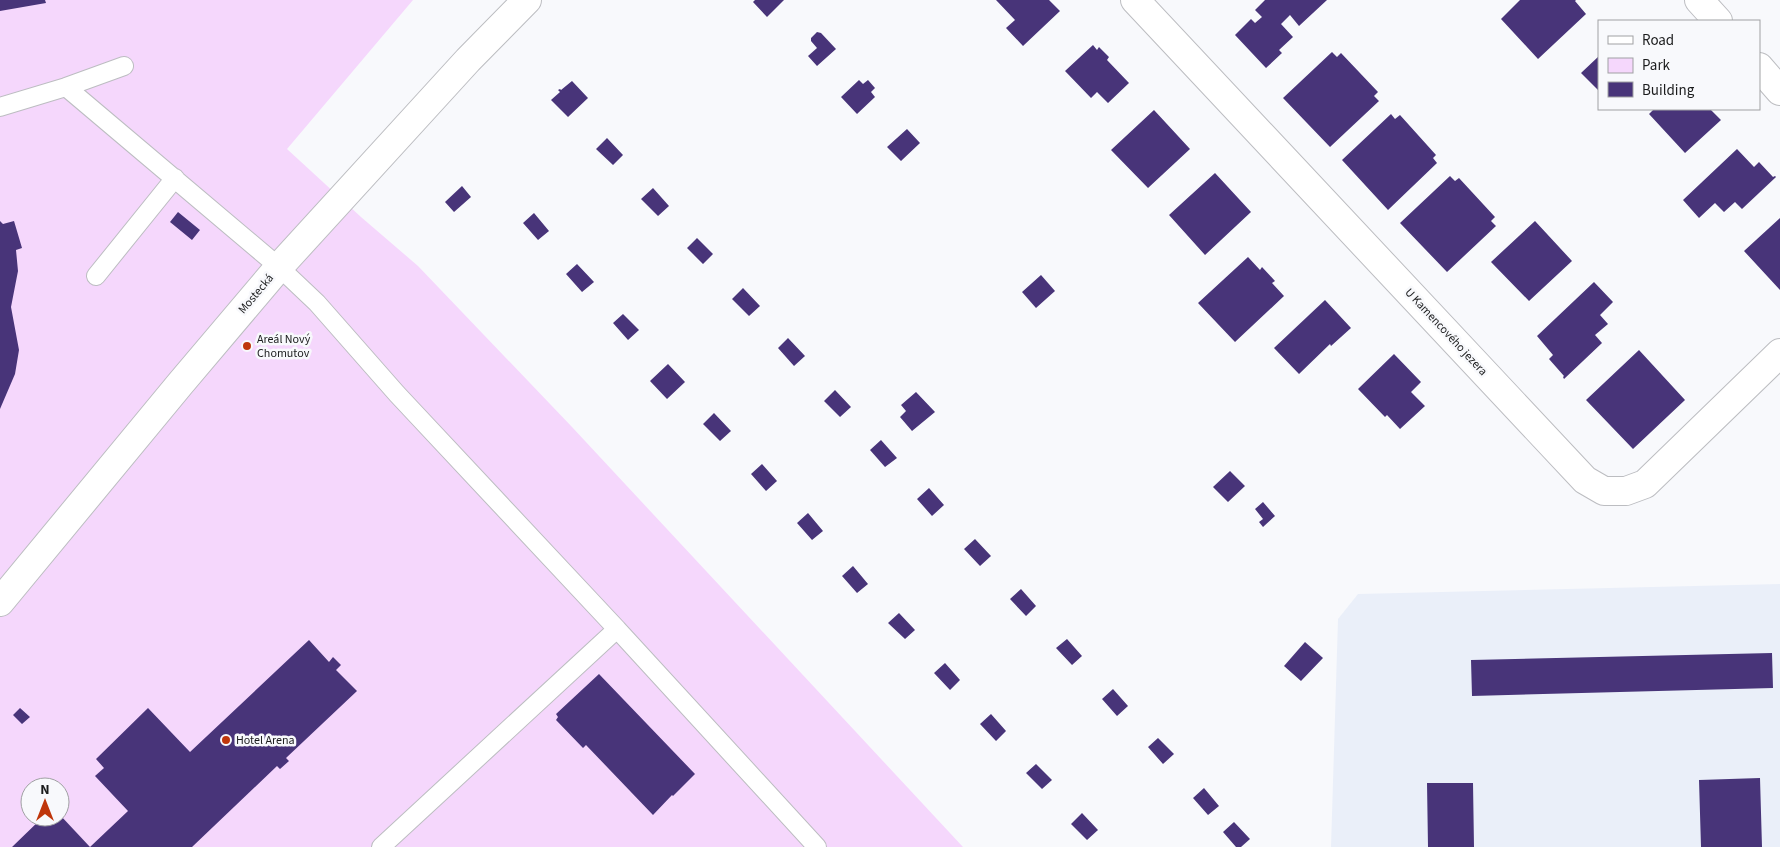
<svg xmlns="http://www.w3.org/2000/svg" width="1780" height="847" font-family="'Source Sans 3',sans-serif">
  <rect width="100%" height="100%" fill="#f8f9fc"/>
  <!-- built -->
  <path fill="#eaeff9" d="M1780,584V847H1331L1338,619L1358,594Z"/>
  <!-- green -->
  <path fill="#f5d7fc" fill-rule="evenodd" d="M0,0H413L287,149L361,217L418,266L572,427L963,847H0ZM30,787H60V817H30Z"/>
  <!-- building -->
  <path fill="#483479" d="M0,0H45L46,3L0,11Z
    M755,0H784L767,17L753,2Z
    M996,0H1049L1060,11L1023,46L1006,28L1015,20Z
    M1265,0H1327L1299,26L1290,15L1281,24L1293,37L1279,50L1282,53L1266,68L1235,35L1251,19L1255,23L1262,17L1255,10Z
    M1520,0H1576L1575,1L1586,14L1538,59L1501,19Z
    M817,32L821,33L836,49L817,66L808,56L817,48L811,41V38Z
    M1093,45L1097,50L1099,47L1109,57L1107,60L1129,83L1108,103L1097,92L1091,98L1065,71Z
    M1332,52L1337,57L1341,53L1378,92L1374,96L1379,101L1330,147L1283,98Z
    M1599,56V91L1581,73Z
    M859,80L863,84L868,80L875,88L871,92L875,97L857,114L841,97Z
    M572,81L588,98L568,117L551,100L560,92L558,90L560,89L561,90Z
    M1654,109H1710L1721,120L1685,153L1649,114Z
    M1154,110L1190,149L1148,188L1111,150Z
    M1391,114L1395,119L1400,115L1436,155L1433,158L1437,163L1388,210L1342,160Z
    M907,129L920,143L901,161L887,147Z
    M607,138L623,155L613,165L596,149Z
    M1737,149L1754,167L1759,162L1773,177L1775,176L1776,177L1742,209L1735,202L1724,212L1715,203L1699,218L1683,200Z
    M1215,173L1251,212L1205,255L1169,215Z
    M1450,176L1455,181L1459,178L1495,217L1491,221L1496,226L1447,272L1400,223Z
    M462,186L471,197L454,212L445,202Z
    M653,188L669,206L658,216L641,199Z
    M178,212L200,230L192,240L170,222Z
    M534,213L549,231L538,240L523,223Z
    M1780,218V290L1744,251Z
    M0,221L3,224L14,221L22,248L16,250L18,271L11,307L19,350L15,374L0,409Z
    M1535,221L1572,261L1529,301L1491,262Z
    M697,238L713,254L703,264L687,248Z
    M1248,257L1260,270L1262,267L1275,281L1272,283L1284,296L1235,342L1198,303Z
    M577,264L594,282L582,292L566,274Z
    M1041,275L1055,291L1036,308L1022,292Z
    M1594,282L1613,302L1600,315L1608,324L1595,335L1602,343L1564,379L1563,377L1564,376L1549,359L1553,355L1537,336Z
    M743,288L760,306L749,316L732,299Z
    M1325,300L1351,328L1331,346L1330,344L1299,374L1274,348Z
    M623,314L639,330L628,340L613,323Z
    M788,338L805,356L794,366L778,348Z
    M1639,350L1685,400L1633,449L1586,400Z
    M1394,354L1421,382L1411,392L1425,406L1400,429L1387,415L1385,417L1358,389Z
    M668,364L685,382L667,399L650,381Z
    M835,390L851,407L840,417L824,401Z
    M916,392L935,412L912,431L900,417L906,411L901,405Z
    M714,413L731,431L720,441L703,424Z
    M881,440L897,458L885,467L870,450Z
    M762,464L777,481L766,491L751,474Z
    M1230,471L1245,486L1228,502L1213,487Z
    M929,488L944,505L932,516L917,499Z
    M1263,502L1275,516L1263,527L1259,522L1263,519L1255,509Z
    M808,513L823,531L812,540L797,523Z
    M975,539L991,556L980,566L964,549Z
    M853,566L868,584L857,593L842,576Z
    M1021,589L1036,606L1026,616L1010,599Z
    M899,613L915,630L905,639L888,623Z
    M1067,639L1082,656L1072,665L1056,648Z
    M309,640L329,662L333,657L341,665L336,670L357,691L286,758L289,761L280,769L277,766L192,847H90L128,811L95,776L104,768L96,759L148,708L190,752Z
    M1305,642L1323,658L1301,681L1284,666Z
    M1772,653L1773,688L1472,696L1471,660Z
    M945,663L960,680L950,690L934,673Z
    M599,674L695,774L673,796L672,795L653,815L586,745L583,748L556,720L558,717L556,714Z
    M1113,689L1128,706L1117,716L1102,699Z
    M20,708L30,717L22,724L13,715Z
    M991,714L1006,731L996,741L980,724Z
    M1158,738L1174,754L1163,764L1148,747Z
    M1036,764L1052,780L1042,789L1026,773Z
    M1760,778L1762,847H1701L1699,780Z
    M1427,783H1473L1474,847H1428Z
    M1204,788L1219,806L1208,815L1193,798Z
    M1082,813L1098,830L1087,840L1071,824Z
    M60,815L90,847H12L43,817H60Z
    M1234,822L1250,839L1241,847H1236L1223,832Z"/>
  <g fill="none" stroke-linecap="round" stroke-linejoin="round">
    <defs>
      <path id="lane" d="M66,87L124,66
        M0,107L66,87L279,267L317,303L397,394L617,629
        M96,276L175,178
        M381,847L617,629L817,847"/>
      <path id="street" d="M1135,0L1585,480L1604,491H1626L1645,484L1780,353
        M1699,0L1718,21
        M1759,67L1780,91"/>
      <path id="secondary" d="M0,602L180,384L279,267L468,60L527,0"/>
    </defs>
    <!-- lane casing -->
    <use href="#lane" stroke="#bcbdc1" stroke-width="20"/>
    <!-- street casing -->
    <use href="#street" stroke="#bcbdc1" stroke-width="30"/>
    <!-- secondary casing -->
    <use href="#secondary" stroke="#bcbdc1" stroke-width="30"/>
    <!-- lane -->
    <use href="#lane" stroke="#fff" stroke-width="18"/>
    <!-- street -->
    <use href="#street" stroke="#fff" stroke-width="28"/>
    <!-- secondary -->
    <use href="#secondary" stroke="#fff" stroke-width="28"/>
  </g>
  <!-- markers -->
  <g fill="#bf360b" stroke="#f8f9fc" stroke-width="2">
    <circle cx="247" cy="346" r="5"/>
    <circle cx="226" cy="740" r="5"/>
  </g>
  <g text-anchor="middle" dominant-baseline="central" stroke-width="5" stroke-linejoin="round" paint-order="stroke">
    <!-- street labels -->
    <g font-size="12" fill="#1b1c1d" stroke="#f8f9fc">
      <text transform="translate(256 294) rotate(-50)">Mostecká</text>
      <text transform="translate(1446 332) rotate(47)">U Kamencového jezera</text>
    </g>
    <!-- poi labels -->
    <g font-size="12" fill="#1b1c1d" stroke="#f8f9fc" text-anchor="start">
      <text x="257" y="339">Areál Nový<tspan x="257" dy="14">Chomutov</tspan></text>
      <text x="236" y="740">Hotel Arena</text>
    </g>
  </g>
  <!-- legend -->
  <rect x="1598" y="20" width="162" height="90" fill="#f8f9fc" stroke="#a0a1a3"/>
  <rect x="1608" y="36" width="25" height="8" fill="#ffffff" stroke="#a0a1a3"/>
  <text x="1642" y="45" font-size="15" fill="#1b1c1d">Road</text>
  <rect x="1608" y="58" width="25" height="15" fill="#f5d7fc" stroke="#a0a1a3"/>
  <text x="1642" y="70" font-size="15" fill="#1b1c1d">Park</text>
  <rect x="1608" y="82" width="25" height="15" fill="#483479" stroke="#a0a1a3"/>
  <text x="1642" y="95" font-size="15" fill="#1b1c1d">Building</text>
  <!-- north arrow -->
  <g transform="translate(45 802)"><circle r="24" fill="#f8f9fc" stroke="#a0a1a3"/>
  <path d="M0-4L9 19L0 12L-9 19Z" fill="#bf360b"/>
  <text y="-8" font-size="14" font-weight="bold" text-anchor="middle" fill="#1b1c1d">N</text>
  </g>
</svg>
